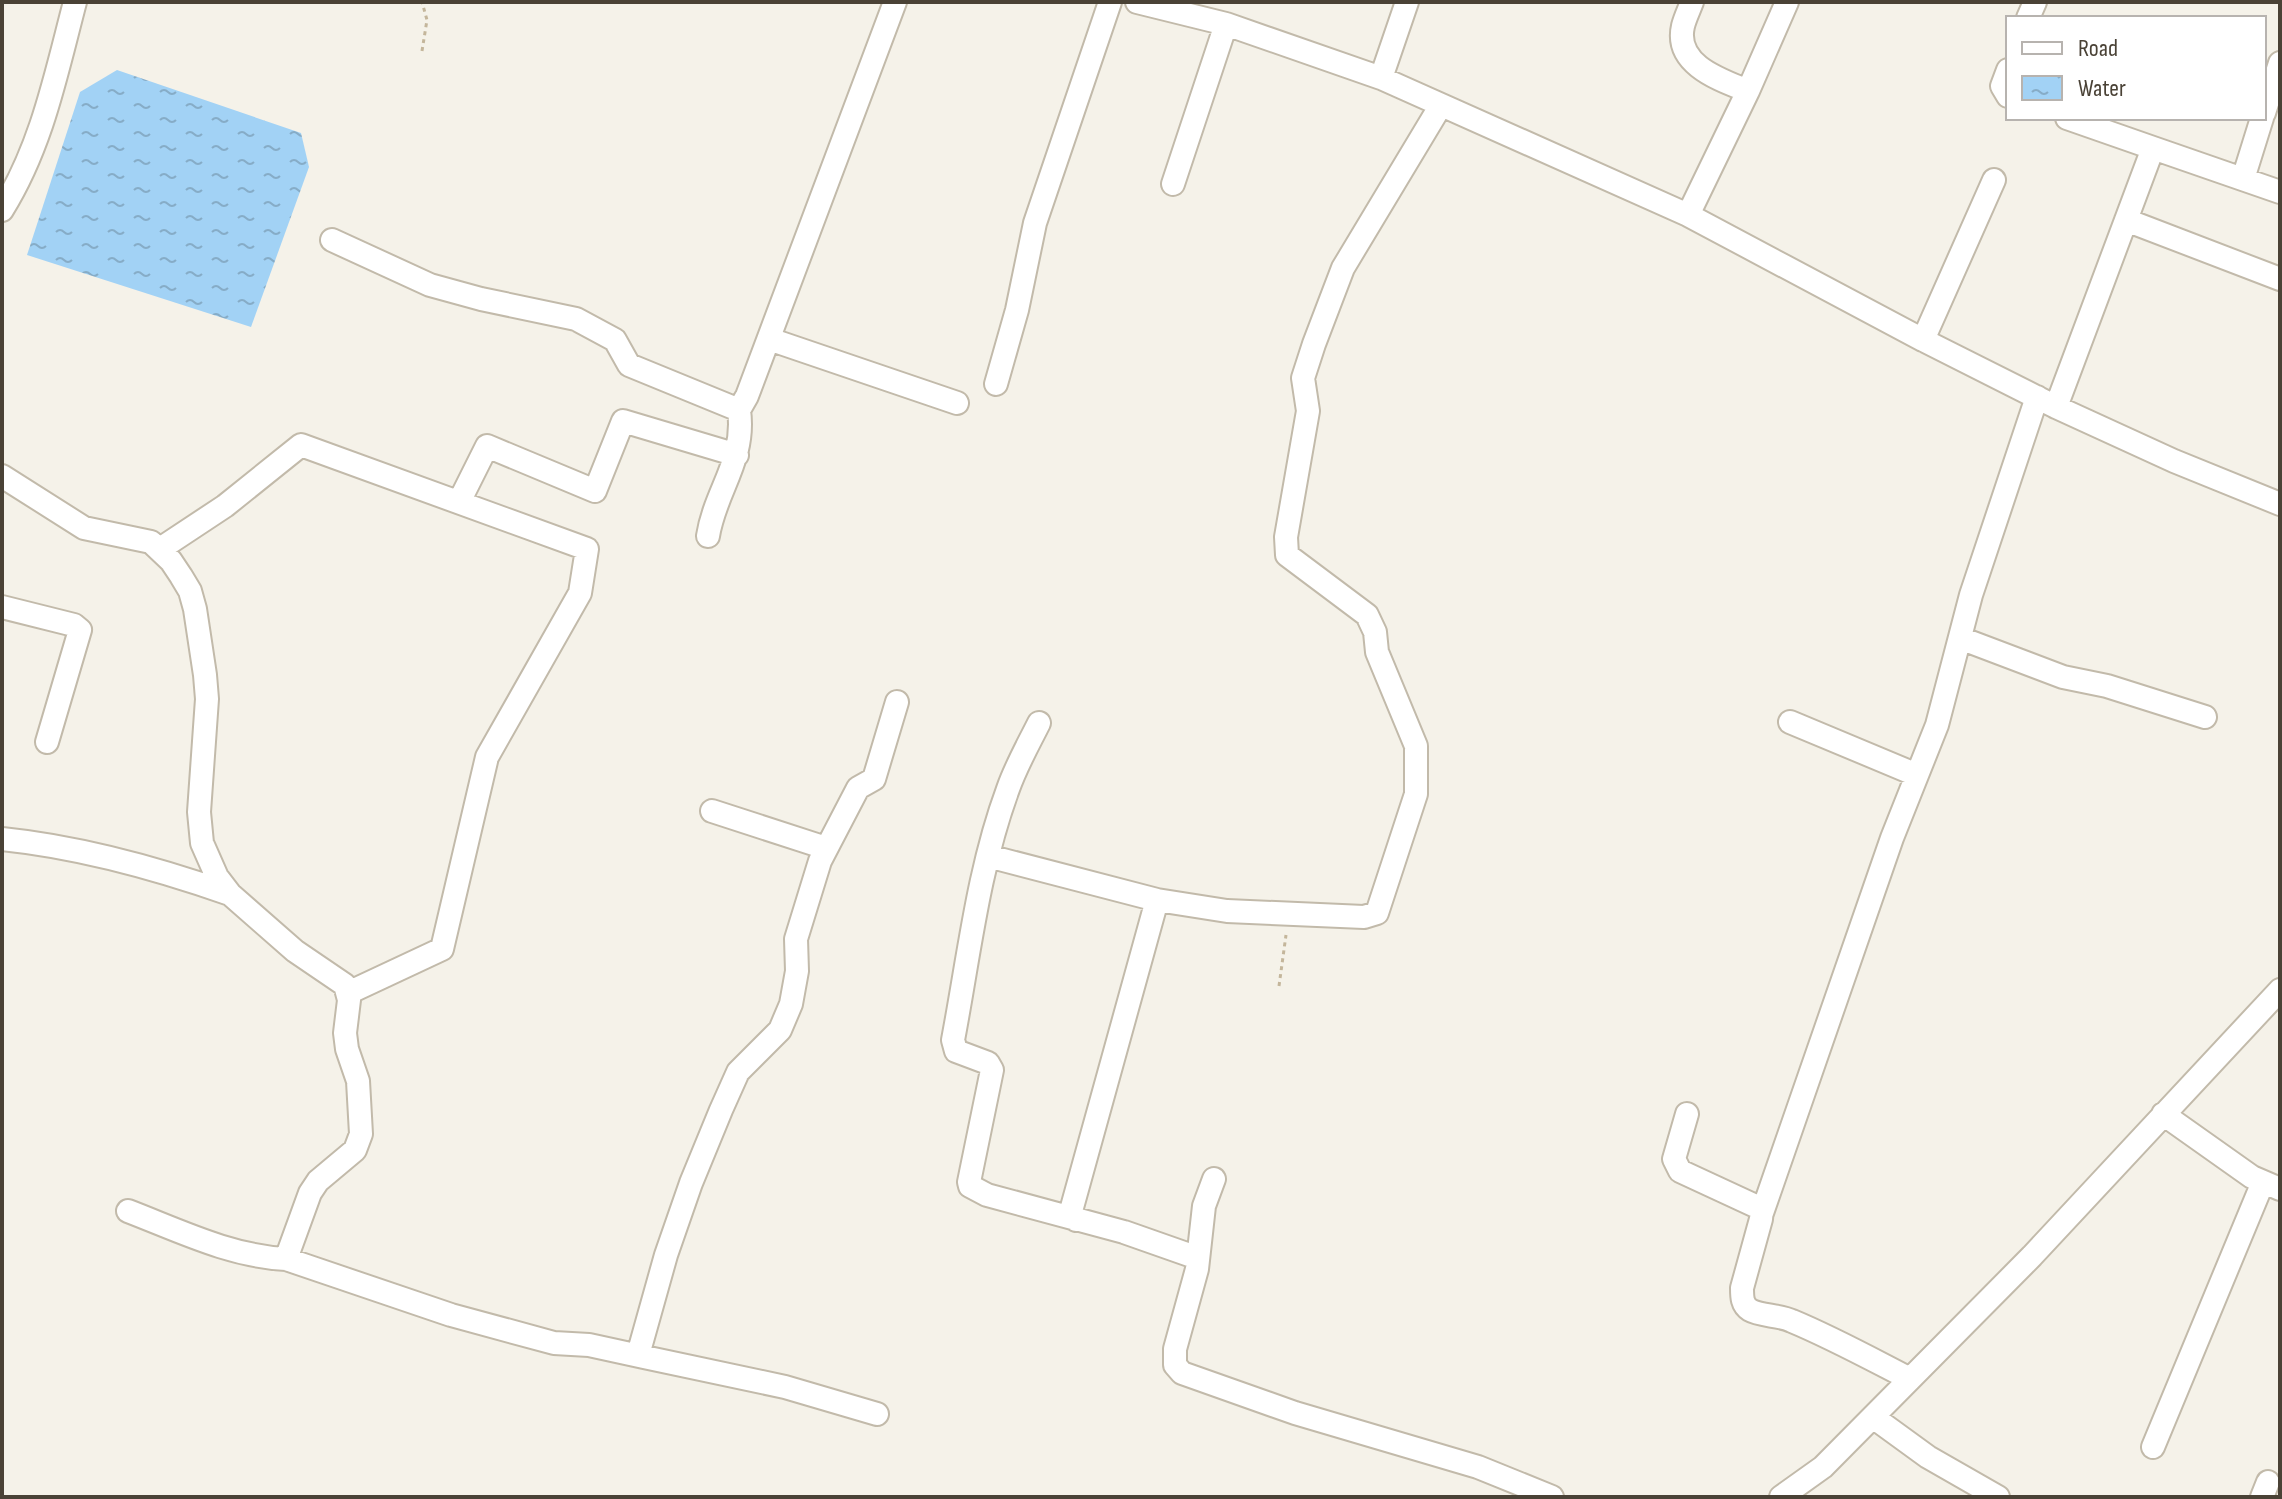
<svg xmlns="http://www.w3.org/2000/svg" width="2282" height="1499" font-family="'Sofia Sans Condensed',sans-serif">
  <defs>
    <pattern id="water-ripples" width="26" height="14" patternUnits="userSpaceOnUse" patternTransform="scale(2)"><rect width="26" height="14" fill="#a2d2f5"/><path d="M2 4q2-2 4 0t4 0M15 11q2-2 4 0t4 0" fill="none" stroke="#86acc7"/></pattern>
  </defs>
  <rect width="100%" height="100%" fill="#f5f2e9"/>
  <!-- water -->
  <path fill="url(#water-ripples)" d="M117,70L301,133L309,167L251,327L27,255L80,92Z"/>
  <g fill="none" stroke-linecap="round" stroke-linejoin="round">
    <defs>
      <path id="minor" d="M1137,2L1226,24L1381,78L1688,215L1923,340L2056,407L2174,461L2280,504
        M1692,2C1689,10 1685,18 1683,26C1674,65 1721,80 1748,91
        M2028,18L2035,2
        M2008,70L2002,86L2008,96
        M1381,78L1407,2
        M2264,113L2280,63
        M2067,118L2153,148
        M2243,179L2262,118
        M1173,184L1226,24
        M2,210C42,146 56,74 75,2
        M1688,215L1748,91L1787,2
        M2126,220L2280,279
        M332,240L430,285L481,299L576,319L615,340L629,365L739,410L747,396L895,2
        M769,339L957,403
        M1923,340L1994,180
        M996,384L1017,310L1035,223L1110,2
        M2056,407L2153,148L2280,192
        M2,476L84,528L151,542L171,561L181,576L190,591L195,609L205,675L207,699L199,812L202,843L217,877L230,894L295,951L345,985L349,1000L345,1033L347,1049L358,1081L361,1134L355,1150L318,1181L310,1193L286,1259L451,1315L554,1343L589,1345L644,1357L785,1387L877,1414
        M459,502L487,446L595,491L623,421L737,455
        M708,536C715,491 746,460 739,410
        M160,549L225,506L301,445L587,549L580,593L487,757L442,949L348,993
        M2,607L74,625L80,630L47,742
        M1960,638L2063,677L2107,686L2205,717
        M1790,722L1917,775
        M1039,723C1028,745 1016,766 1008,789C978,870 969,956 953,1040L956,1051L988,1063L992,1070L969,1182L970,1186L987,1195L1124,1232L1198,1258
        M712,811L826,848
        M2,839C80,847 156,868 230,894
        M988,856L1157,900L1227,911L1364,917L1377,913L1416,794V746L1377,652L1375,632L1367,615L1287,555L1286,537L1308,411L1303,378L1314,344L1343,268L1441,105
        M1687,1114L1674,1159L1680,1171L1762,1209L1761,1219L1742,1288C1742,1297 1742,1305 1750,1310C1760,1316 1780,1315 1792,1321C1833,1338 1871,1359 1910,1379
        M2163,1114L2252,1177L2280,1189
        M1214,1179L1204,1206L1197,1269L1175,1349V1365L1182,1373L1295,1413L1478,1467L1552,1497
        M128,1211C180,1231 230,1256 286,1259
        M1762,1213L1892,838L1937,725L1971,595L2037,397
        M1076,1220L1071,1211L1157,900
        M638,1355L666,1255L691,1183L721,1110L738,1072L780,1030L791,1004L797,971L796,939L820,861L858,788L874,779L897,702
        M1873,1417L1928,1457L1998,1497
        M2153,1447L2263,1182
        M1781,1497L1823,1467L2032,1256L2280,990
        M2262,1497L2268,1482"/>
    </defs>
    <!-- minor casing -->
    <use href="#minor" stroke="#c2baaa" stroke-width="26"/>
    <!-- path -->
    <path stroke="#c4b69b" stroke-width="3" stroke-dasharray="4 4" stroke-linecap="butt" d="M422,51L427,20L422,2
      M1279,986L1286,935"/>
    <!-- minor -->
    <use href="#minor" stroke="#fff" stroke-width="22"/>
  </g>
  <!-- border -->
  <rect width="2282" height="1499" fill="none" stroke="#4a4236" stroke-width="8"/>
  <!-- legend -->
  <rect x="2006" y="16" width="260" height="104" fill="#ffffff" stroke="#b7b3af" stroke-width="2"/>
  <rect x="2022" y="42" width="40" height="12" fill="#ffffff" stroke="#b7b3af" stroke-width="2"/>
  <text x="2078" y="56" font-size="24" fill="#4a4236">Road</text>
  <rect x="2022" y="76" width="40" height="24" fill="url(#water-ripples)" stroke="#b7b3af" stroke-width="2"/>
  <text x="2078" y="96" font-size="24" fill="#4a4236">Water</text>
</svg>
